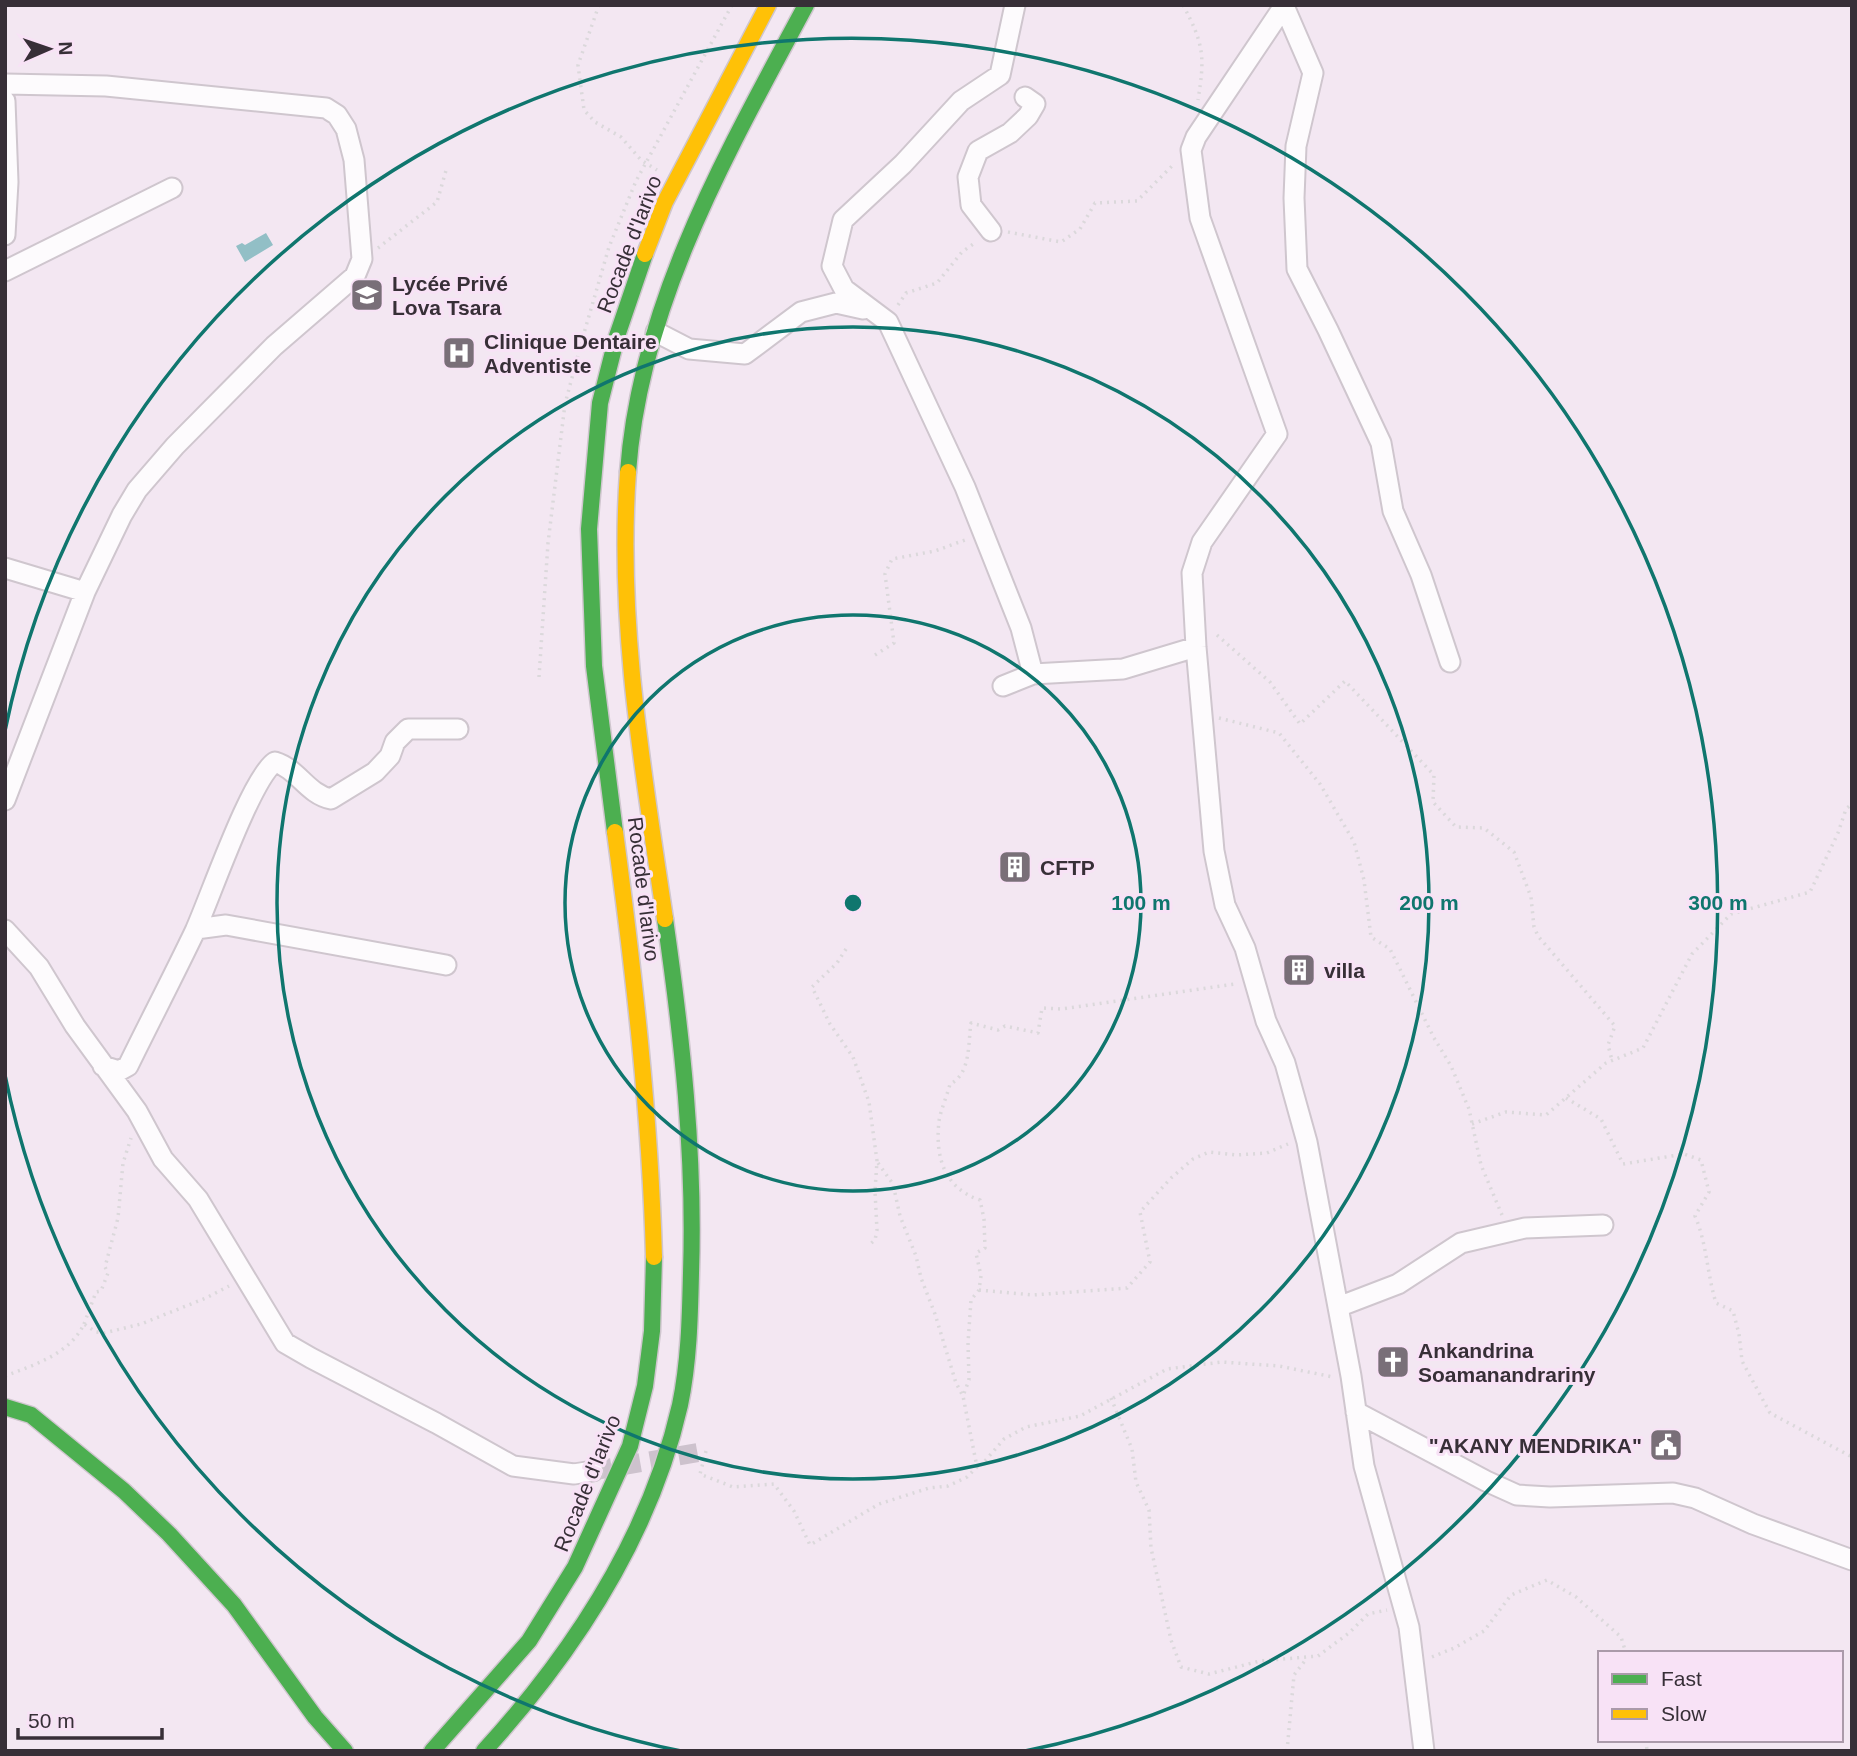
<svg xmlns="http://www.w3.org/2000/svg" width="1857" height="1756" font-family="Arial,sans-serif">
  <rect width="100%" height="100%" fill="#f3e7f2"/>
  <!-- water -->
  <path fill="#92bfc6" d="M266,233L273,245L245,262L236,246L242,243L245,245Z"/>
  <g fill="none" stroke-linecap="round" stroke-linejoin="round">
    <!-- street-tunnel -->
    <path stroke="#cdc2cd" stroke-width="19" stroke-dasharray="19 10" stroke-linecap="butt" d="M593,1471L706,1451"/>
    <defs>
      <path id="street" d="M1015,5L1000,75L961,101L903,164L843,220L832,266L844,289L888,322L965,487L1021,628L1033,674
        M5,84L106,86L326,108L337,115L346,129L354,160L362,259L355,276L274,346L175,446L137,490L122,515L85,592L5,800
        M5,101L8,182L5,235
        M991,231L971,205L968,177L978,151L1010,133L1028,116L1035,104L1025,97
        M5,271L172,188
        M656,332L689,349L745,354L801,312L836,303L863,309
        M5,568L85,592
        M1003,686L1033,674L1123,669L1196,647
        M196,929L226,925L446,965
        M5,930L39,967L75,1026L137,1111L163,1159L198,1199L285,1343L311,1358L436,1423L513,1466L574,1474L593,1471
        M103,1066L119,1071L128,1066C150,1021 173,977 195,931C210,898 251,778 275,762C298,769 307,794 331,799L375,772L390,756L395,742L408,729H458
        M1338,1307L1398,1284L1461,1243L1525,1228L1603,1225
        M1356,1412L1486,1481L1517,1495L1550,1497L1673,1493L1695,1498L1753,1524L1852,1560
        M1424,1751L1409,1627L1364,1466L1351,1376L1307,1142L1285,1063L1266,1021L1245,948L1225,905L1214,851L1196,647L1192,573L1202,542L1277,434L1200,218L1191,150L1196,137L1284,6L1313,73L1296,146L1294,198L1297,269L1328,330L1381,443L1393,511L1421,575L1450,662"/>
      <path id="fast" d="M628,472C640,303 728,151 806,5
        M615,832L594,666L589,529L600,403L617,336L645,254
        M5,1407L31,1415L124,1491L169,1534L234,1605L315,1717L345,1751
        M432,1751L529,1641L575,1567L630,1446L645,1386L652,1331L654,1257
        M484,1751C574,1652 650,1537 680,1405C689,1362 690,1317 691,1273C695,1154 682,1037 665,919"/>
      <path id="slow" d="M645,254L665,202L768,5
        M628,472C617,622 643,771 665,919
        M615,832C634,973 650,1114 654,1257"/>
    </defs>
    <!-- street casing -->
    <use href="#street" stroke="#cfc6ce" stroke-width="23"/>
    <!-- fast casing -->
    <use href="#fast" stroke="#cfc6ce" stroke-width="19"/>
    <!-- slow casing -->
    <use href="#slow" stroke="#cfc6ce" stroke-width="19"/>
    <!-- path -->
    <path stroke="#dbd8db" stroke-width="3.5" stroke-dasharray="2 5" stroke-linecap="butt" d="M599,5L578,65L584,110L595,122L621,137L641,160L657,170
      M1183,5C1204,44 1205,57 1198,100
      M1008,232L1061,242L1080,229L1095,203L1137,201L1174,164
      M378,248L437,202L447,167
      M898,305L906,293L937,283L962,252L976,242
      M1217,635L1270,682L1300,724L1345,681L1434,775L1433,802L1456,827L1484,828L1514,852L1531,897L1534,927L1538,936L1615,1026L1608,1045L1612,1060
      M875,655L894,643L885,574L892,559L935,551L965,540
      M539,677L548,543L565,404L582,340L609,247L636,181L732,5
      M1219,718L1279,733L1320,784L1354,842L1364,880L1371,937L1390,949L1434,1038L1451,1066L1469,1109L1481,1165L1502,1215
      M846,949L837,963L812,987L830,1024L853,1057L869,1102L877,1161L875,1191L877,1230L875,1240L869,1245
      M1566,1098L1601,1119L1623,1164L1684,1154L1701,1160L1709,1192L1695,1216C1707,1244 1707,1274 1716,1303L1733,1311L1739,1334L1742,1361L1770,1413L1852,1457
      M1472,1124L1506,1112L1546,1115L1606,1063L1643,1048L1692,954L1731,914L1810,892L1838,833L1846,809L1852,804
      M878,1163L893,1184L900,1216L916,1256L921,1278L935,1314L956,1383L963,1396
      M979,1290L1033,1295L1127,1288L1150,1262L1140,1212L1171,1178L1193,1159L1209,1152L1236,1155L1267,1153L1288,1144
      M84,1324L96,1292L101,1291L108,1273L105,1267L118,1218L123,1163L131,1138
      M5,1376C34,1365 70,1354 84,1324L96,1332L104,1333L141,1324L206,1298L229,1286
      M1111,1398L1132,1449L1136,1482L1149,1510L1151,1548L1171,1640L1181,1667L1209,1674L1260,1661L1318,1656L1349,1633L1368,1614L1387,1610
      M706,1451L700,1474L733,1487L774,1484L794,1511L810,1545L879,1504L929,1488L948,1486L967,1477L977,1467L963,1396L969,1380L968,1343L971,1300L979,1290L981,1276L976,1253L985,1248L984,1219L980,1200C944,1188 935,1157 939,1121C941,1109 947,1096 950,1084C971,1074 968,1043 971,1023L998,1030L1005,1026L1038,1033L1042,1008L1062,1009L1235,984
      M985,1461L1004,1439L1026,1427L1080,1416L1167,1369L1222,1362L1279,1366L1333,1377
      M1432,1657L1454,1648L1484,1631L1511,1595L1547,1580L1576,1597L1621,1637L1626,1653
      M1646,1740L1647,1751
      M1287,1751L1294,1675L1307,1658"/>
    <!-- street -->
    <use href="#street" stroke="#fdfbfd" stroke-width="19"/>
    <!-- fast -->
    <use href="#fast" stroke="#4caf50" stroke-width="16"/>
    <!-- slow -->
    <use href="#slow" stroke="#ffc107" stroke-width="16"/>
  </g>
  <!-- distance rings -->
  <g fill="none" stroke="#0f766e" stroke-width="3.5">
    <circle cx="853" cy="903" r="288"/>
    <circle cx="853" cy="903" r="576"/>
    <path d="M681 1751A865 865 0 0 1 5 1075M5 731A865 865 0 1 1 1025 1751"/>
  </g>
  <!-- icons -->
  <defs>
    <symbol id="school-square" viewBox="-11 -11 22 22"><rect x="-9" y="-9" width="18" height="18" rx="4" fill="#796f78" stroke="#f8e2f6"/><path d="M0-5L7-2L0 1L-7-2ZM-4 1L0 2.5L4 1V4Q0 6-4 4Z" fill="#fff"/></symbol>
    <symbol id="hospital-square" viewBox="-11 -11 22 22"><rect x="-9" y="-9" width="18" height="18" rx="4" fill="#796f78" stroke="#f8e2f6"/><path d="M-5-5h3v3.5h4V-5h3V5h-3V1.5h-4V5h-3Z" fill="#fff"/></symbol>
    <symbol id="building-square" viewBox="-11 -11 22 22"><rect x="-9" y="-9" width="18" height="18" rx="4" fill="#796f78" stroke="#f8e2f6"/><path d="M-4-6H4V6H1V3H-1V6H-4ZM-2.5-4.3h1.7v1.8h-1.7ZM.8-4.3h1.7v1.8H.8ZM-2.5-1h1.7V.8h-1.7ZM.8-1h1.7V.8H.8Z" fill="#fff"/></symbol>
    <symbol id="church-square" viewBox="-11 -11 22 22"><rect x="-9" y="-9" width="18" height="18" rx="4" fill="#796f78" stroke="#f8e2f6"/><path d="M-1.2-6h2.4v3.5h3.3v2.4h-3.3V6h-2.4V-.1h-3.3v-2.4h3.3Z" fill="#fff"/></symbol>
    <symbol id="civic-square" viewBox="-11 -11 22 22"><rect x="-9" y="-9" width="18" height="18" rx="4" fill="#796f78" stroke="#f8e2f6"/><path d="M-.6-6.5H3V-4.5H.6V-3L4-1V1h2V6H-6V1h2V-1L-.6-3ZM-1.2 2.5V6h2.4V2.5Z" fill="#fff"/></symbol>
  </defs>
  <g fill-rule="evenodd">
    <use href="#school-square" x="348" y="276" width="38" height="38"/>
    <use href="#hospital-square" x="440" y="334" width="38" height="38"/>
    <use href="#building-square" x="996" y="848" width="38" height="38"/>
    <use href="#building-square" x="1280" y="951" width="38" height="38"/>
    <use href="#church-square" x="1374" y="1343" width="38" height="38"/>
    <use href="#civic-square" x="1647" y="1426" width="38" height="38"/>
  </g>
  <g text-anchor="middle" dominant-baseline="central" stroke-width="6" stroke-linejoin="round" paint-order="stroke">
    <!-- street labels -->
    <g font-size="21" fill="#372f37" stroke="#f8e2f6">
      <text transform="translate(629 244) rotate(-69)">Rocade d'Iarivo</text>
      <text transform="translate(644 889) rotate(83)">Rocade d'Iarivo</text>
      <text transform="translate(587 1483) rotate(-68)">Rocade d'Iarivo</text>
    </g>
    <!-- poi labels -->
    <g font-size="21" font-weight="bold" fill="#372f37" stroke="#f8e2f6" text-anchor="start">
      <text x="392" y="283">Lycée Privé<tspan x="392" dy="24">Lova Tsara</tspan></text>
      <text x="484" y="341">Clinique Dentaire<tspan x="484" dy="24">Adventiste</tspan></text>
      <text x="1040" y="867">CFTP</text>
      <text x="1324" y="970">villa</text>
      <text x="1418" y="1350">Ankandrina<tspan x="1418" dy="24">Soamanandrariny</tspan></text>
      <text x="1642" y="1445" text-anchor="end">"AKANY MENDRIKA"</text>
    </g>
  </g>
  <circle cx="853" cy="903" r="10" fill="#0f766e" stroke="#f8e2f6" stroke-width="3.5"/>
  <g font-size="21" text-anchor="middle" font-weight="bold" fill="#0f766e" stroke="#f8e2f6" stroke-width="6" stroke-linejoin="round" paint-order="stroke">
    <text x="1141" y="910">100 m</text>
    <text x="1429" y="910">200 m</text>
    <text x="1718" y="910">300 m</text>
  </g>
  <!-- border -->
  <rect width="1857" height="1756" fill="none" stroke="#372f37" stroke-width="14"/>
  <!-- legend -->
  <rect x="1598" y="1651" width="245" height="91" fill="#f8e2f6" stroke="#ab9aaa" stroke-width="2"/>
  <rect x="1612" y="1674" width="35" height="10" fill="#4caf50" stroke="#ab9aaa" stroke-width="2"/>
  <text x="1661" y="1686" font-size="21" fill="#372f37">Fast</text>
  <rect x="1612" y="1709" width="35" height="10" fill="#ffc107" stroke="#ab9aaa" stroke-width="2"/>
  <text x="1661" y="1721" font-size="21" fill="#372f37">Slow</text>
  <!-- north arrow -->
  <g transform="translate(49 49) rotate(88)" stroke="#f8e2f6" stroke-width="5" paint-order="stroke">
  <path d="M0-5L12 26L0 18L-12 26Z" fill="#372f37"/>
  <text y="-10" font-size="19" font-weight="bold" text-anchor="middle" fill="#372f37">N</text>
  </g>
  <!-- scale -->
  <path d="M18 1728v10h144v-10" fill="none" stroke="#372f37" stroke-width="3.5"/>
  <text x="28" y="1728" font-size="21" fill="#372f37" stroke="#f8e2f6" stroke-width="5" paint-order="stroke">50 m</text>
</svg>
